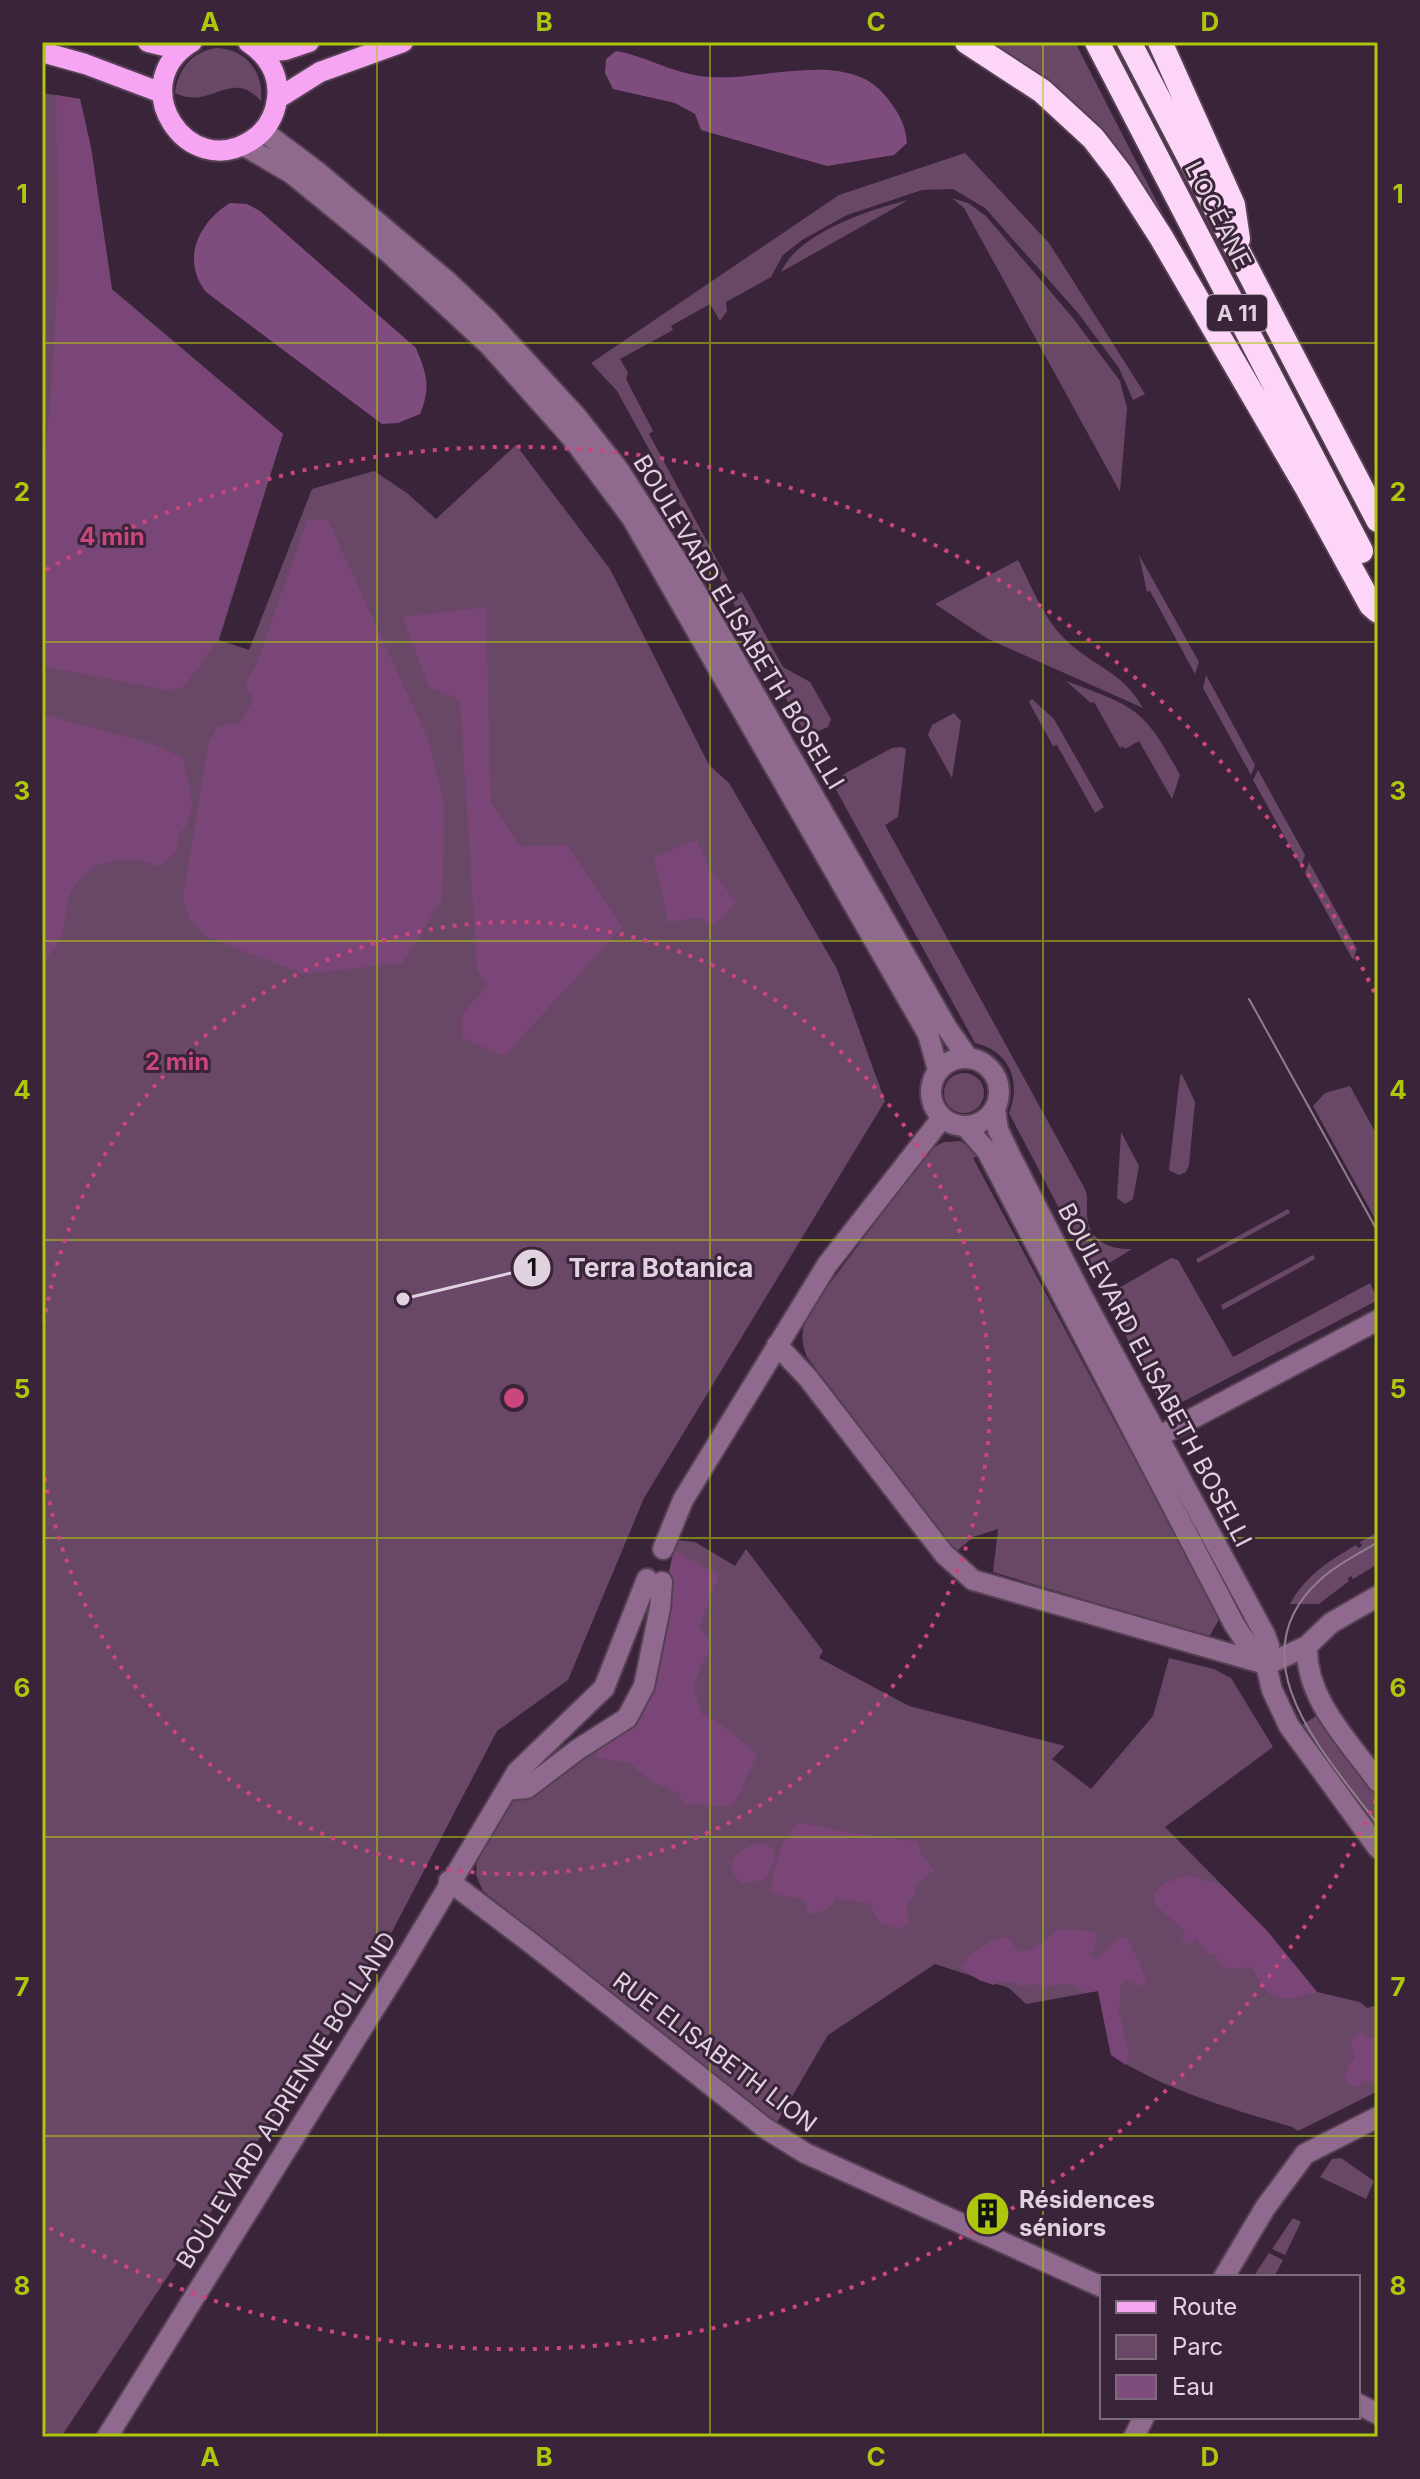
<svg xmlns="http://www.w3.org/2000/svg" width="1420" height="2479" font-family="Inter,sans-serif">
  <rect width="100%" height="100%" fill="#3a2439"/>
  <!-- green -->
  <path fill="#694767" d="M981,42H1075L1186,259L1112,149Z
    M217,48C247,49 264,73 261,101C231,67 211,111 175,93C178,69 192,51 217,48Z
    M42,93L80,99L91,148L112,289L283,434L219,640L249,650L312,489L374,471L407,493L436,519L516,445L610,569L709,765L729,783L837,969L885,1101L644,1498L568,1680L497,1731L373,1968L61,2437H55L42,2430Z
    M965,153L1049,243L1145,394L1133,400L1119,368L1078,313L985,208L953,189L922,190L847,215L802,240L783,255L771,277L726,302L727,311L720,321L710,304L671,326L673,330L620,359L628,373L626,379L653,431L649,434L736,595L742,592L783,667L810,682L831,719L828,727L819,731L805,733L617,391L591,363L839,195Z
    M952,198L968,203L986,216L1073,318L1120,381L1127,408L1120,492L964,208Z
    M908,200L898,206L781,272C798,233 869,210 908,200Z
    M1139,555L1199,662L1195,674L1150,591L1147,592Z
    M1018,560C1031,585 1043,617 1063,637C1089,665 1122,670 1143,708L988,639L935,604Z
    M1206,675L1255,765L1251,775L1203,688Z
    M1066,681C1136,707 1144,708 1180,775L1172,799L1139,741L1125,749L1123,746L1120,748L1094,702L1091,703Z
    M1032,699L1054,719L1104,807L1095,813L1057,745L1053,746L1029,702Z
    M954,713L961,721L952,778L928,735L932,725Z
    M901,747L906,749L898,817L885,825L1085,1189C1089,1199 1086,1204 1087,1214C1088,1240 1109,1250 1132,1249L1093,1273L1009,1113C1022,1081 1009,1051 975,1043L834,786L844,774L892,748Z
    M1258,770L1305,855L1301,866L1253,780Z
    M1309,862L1357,949L1353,960L1305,873Z
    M944 1093a20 20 0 1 1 40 0a20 20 0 1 1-40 0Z
    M1182,1074L1195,1102L1189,1165L1186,1172L1179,1175L1169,1170L1180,1076Z
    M1350,1086L1378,1137V1224L1313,1106L1325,1093Z
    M1121,1132L1139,1166L1133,1199L1125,1204L1117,1198Z
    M960,1141L982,1155L973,1158L1220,1618L1209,1637L993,1572L998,1529L973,1537L956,1552L807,1357C800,1340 801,1326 810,1310L930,1149L944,1142Z
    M1288,1209L1290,1213L1198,1263L1196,1259Z
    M1313,1255L1315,1259L1223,1310L1221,1305Z
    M1171,1258L1178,1260L1233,1357L1370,1283L1378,1300L1165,1411L1105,1296Z
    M1378,1532V1564L1353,1579L1351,1576L1348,1578L1349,1581L1319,1604H1290C1305,1576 1329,1561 1356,1545L1358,1548L1362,1546L1360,1542Z
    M676,1540L695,1542L735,1566L746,1549L823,1651L819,1658L909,1706L1065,1746L1052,1759L1091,1789L1153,1716L1169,1658L1214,1669L1231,1678L1273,1747L1165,1827L1268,1932L1317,1992L1360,2002L1367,2008L1378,2005V2091L1298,2131L1292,2127C1229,2108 1167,2091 1111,2055L1098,1991L1026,2004L1009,1988L935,1964L828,2035L776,2124L483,1891L476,1875L477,1856L515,1797L643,1691Z
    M1319,1714L1323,1720L1321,1723L1324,1726L1326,1724L1378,1796V1837L1298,1728Z
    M1341,2158L1374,2181L1366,2199L1320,2177L1332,2159Z
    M1293,2218L1301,2222L1285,2255L1272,2249Z
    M1269,2253L1283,2260L1274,2277H1253Z"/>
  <!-- forest -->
  <path fill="#794677" d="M56,95L80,99L91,148L112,290L283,434L218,640L184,687L166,690L42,666V488L51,390L58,270Z
    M307,520H328L429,741L445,806L442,900L402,963L303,974L207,937L190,919L183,898L208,745L217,727L241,722L253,699L245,685L258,660Z
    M486,607L491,802L520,846L567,845L623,927L504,1056L462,1038V1014L487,986L477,970L460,700L429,687L402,617Z
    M42,714L152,744L183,758C188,784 202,815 178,835L177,851L159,867C126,852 83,860 69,897C65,909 66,923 62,934C57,946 47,956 42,967Z
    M697,840L708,866L736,902L715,925L698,918L668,922L654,857Z
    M674,1550C691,1557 702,1569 720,1573L699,1626L711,1645L693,1686L702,1714C723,1725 740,1738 757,1755L734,1805C718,1809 702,1801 684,1804L679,1794L649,1780L630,1763L597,1758L592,1745L643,1691Z
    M799,1822L839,1831L918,1842L921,1855L935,1870L916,1884L915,1895L906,1903L909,1924L898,1929L880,1923L869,1903L835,1899L832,1905L818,1914L809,1913L805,1908L807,1902L790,1896L775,1895L770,1890C777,1860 777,1845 799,1822Z
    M755,1844L767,1845L774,1850L775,1859L766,1879L742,1884C722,1866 734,1852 755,1844Z
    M1184,1876L1195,1877L1223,1886L1268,1932L1317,1992C1279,2002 1270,2005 1252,1967L1230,1969L1222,1966L1215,1955L1207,1953L1196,1939L1190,1944H1186L1182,1940L1185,1932C1160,1907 1130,1894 1184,1876Z
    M1058,1929L1099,1932L1096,1936L1095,1950L1088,1954L1090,1957H1095V1961L1114,1942L1124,1937L1129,1941L1148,1984L1142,1986L1126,1979L1121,1985L1119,2011L1129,2054L1126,2065L1111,2055L1098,1991L1083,1993C1073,1979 1058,1985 1043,1988L1038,1984L1017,1986L1014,1982H998L994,1985L979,1980L960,1968L969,1956L989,1942L1007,1936L1018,1951C1034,1954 1046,1938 1058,1929Z
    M1361,2033L1370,2038H1378V2081H1363L1360,2085L1351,2086L1344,2077L1349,2064L1355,2059L1351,2045L1353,2038Z"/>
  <!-- water -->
  <path fill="#7f4c7e" d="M616,51C645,56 671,72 700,76C757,85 849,44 888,99C900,115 905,124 907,143L894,155L827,166L701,130L695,114L675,103L613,89L605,73L606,59Z
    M230,203L247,204L260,211L416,348C427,375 431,387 420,414L398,423L382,424L206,292C181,260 198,223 230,203Z"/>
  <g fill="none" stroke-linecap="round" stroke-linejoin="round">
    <defs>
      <path id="minor" d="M263,131L315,170L448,282L488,320L576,416L618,469L685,573L947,1028L968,1058
        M243,145L291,173L388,252L490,346L573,439L632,518L928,1034L938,1070
        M931 1092a34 34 0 1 1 68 0a34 34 0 1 1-68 0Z
        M995,1108L998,1130L1012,1159L1081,1294L1265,1635L1269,1646L1266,1665L1272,1690L1289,1726L1378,1848
        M965,1126L987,1151L1234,1624L1249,1647L1266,1665
        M777,1345L808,1378L944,1554L973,1580L1262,1663
        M1148,1442L1378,1320
        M663,1549L683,1500L827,1265L942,1118
        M1307,1646C1305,1699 1349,1741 1378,1782
        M1266,1665L1307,1646L1331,1623L1378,1596
        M506,1790L527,1788L577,1750L627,1718L644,1686L660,1608L662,1582
        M449,1881L531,1943L765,2128L805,2153L1102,2287
        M1224,2277L1265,2208L1305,2154L1378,2117
        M1358,2404L1378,2414
        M107,2437L404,1961L517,1772L604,1688L647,1579
        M1134,2437L1144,2417"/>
      <path id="major" d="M148,42L181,50
        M192,42C123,83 187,183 252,140C266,131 275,116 277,99C280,75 268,55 248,42
        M42,52L85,64L162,93
        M261,52L285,50L309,42
        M277,99L320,72L403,42"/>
      <path id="highway" d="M967,42L1042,91L1093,138L1120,173L1161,237L1307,488L1371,605L1378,611
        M1097,42L1361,551
        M1129,42L1378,520
        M1160,42L1233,205L1238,239"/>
    </defs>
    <!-- minor casing -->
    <use href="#minor" stroke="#554054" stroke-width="24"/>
    <!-- major casing -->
    <use href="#major" stroke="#554054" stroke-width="24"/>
    <!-- highway casing -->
    <use href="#highway" stroke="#554054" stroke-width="28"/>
    <!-- minor -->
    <use href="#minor" stroke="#906a8e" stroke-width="20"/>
    <!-- major -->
    <use href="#major" stroke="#f5a5f1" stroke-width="20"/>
    <!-- highway -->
    <use href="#highway" stroke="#fcd5f9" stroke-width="24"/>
    <!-- tram -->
    <path stroke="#907d8f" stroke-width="2" d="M1249,999L1378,1232
      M1378,1542C1359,1554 1337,1564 1321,1579C1231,1659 1328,1757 1378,1825"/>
  </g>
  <!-- grid -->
  <path fill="none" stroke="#aec60c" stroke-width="2" stroke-opacity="0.55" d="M377,42V2437M710,42V2437M1043,42V2437M42,343H1378M42,642H1378M42,941H1378M42,1240H1378M42,1538H1378M42,1837H1378M42,2136H1378"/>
  <!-- distance rings -->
  <g fill="none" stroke="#ca467c" stroke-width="4" stroke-dasharray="4 8">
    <path d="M42 1336A476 476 0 1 1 42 1460"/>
    <path d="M1376 1800A951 951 0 0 1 46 2226M46 570A951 951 0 0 1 1376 996"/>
  </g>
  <!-- icons -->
  <defs>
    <symbol id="building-disc" viewBox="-11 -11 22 22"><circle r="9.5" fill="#aec60c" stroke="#3a2439"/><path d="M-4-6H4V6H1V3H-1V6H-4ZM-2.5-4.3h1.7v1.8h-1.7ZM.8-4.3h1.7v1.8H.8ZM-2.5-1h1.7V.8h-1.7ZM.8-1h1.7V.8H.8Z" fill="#111"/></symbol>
  </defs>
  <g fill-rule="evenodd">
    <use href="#building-disc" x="962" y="2188" width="51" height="51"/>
  </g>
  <g text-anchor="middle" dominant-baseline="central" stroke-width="6" stroke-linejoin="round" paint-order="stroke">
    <!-- shield labels -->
    <rect fill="#3a2439" stroke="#af9eae" stroke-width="2" x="1207" y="295" width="60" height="36" rx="6"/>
    <g font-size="22" font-weight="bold" fill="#e1d2e0">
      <text x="1237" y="313">A 11</text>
    </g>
    <!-- street labels -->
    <g font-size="24" fill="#e1d2e0" stroke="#3a2439">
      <text transform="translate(1218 215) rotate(63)">L’OCÉANE</text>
      <text transform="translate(739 622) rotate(59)">BOULEVARD ELISABETH BOSELLI</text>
      <text transform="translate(1155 1375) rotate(62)">BOULEVARD ELISABETH BOSELLI</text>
      <text transform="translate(715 2052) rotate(37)">RUE ELISABETH LION</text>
      <text transform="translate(286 2100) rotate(-58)">BOULEVARD ADRIENNE BOLLAND</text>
    </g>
    <!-- poi labels -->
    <g font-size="24" font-weight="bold" fill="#e1d2e0" stroke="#3a2439" text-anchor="start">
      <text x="1019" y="2199">Résidences<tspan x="1019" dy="28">séniors</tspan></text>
    </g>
  </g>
  <circle cx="514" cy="1398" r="12" fill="#ca467c" stroke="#3a2439" stroke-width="4"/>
  <g font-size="24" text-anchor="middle" font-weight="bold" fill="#ca467c" stroke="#3a2439" stroke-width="6" stroke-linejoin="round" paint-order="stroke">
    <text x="112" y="545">4 min</text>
    <text x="177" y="1070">2 min</text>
  </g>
  <!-- callouts -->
  <path fill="none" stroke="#e1d2e0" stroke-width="3" d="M403 1299L532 1268"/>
  <g fill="#e1d2e0" stroke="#3a2439" stroke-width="3">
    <circle cx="403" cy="1299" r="8"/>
    <circle cx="532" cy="1268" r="20"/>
  </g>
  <g font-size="24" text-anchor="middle" font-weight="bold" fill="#111">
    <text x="532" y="1276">1</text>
  </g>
  <g font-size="26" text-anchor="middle" font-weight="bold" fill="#e1d2e0" stroke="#3a2439" stroke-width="6" stroke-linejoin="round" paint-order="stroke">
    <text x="661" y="1277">Terra Botanica</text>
  </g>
  <!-- border -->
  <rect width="1420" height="2479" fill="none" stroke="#3a2439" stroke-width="88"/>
  <!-- legend -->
  <rect x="1100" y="2275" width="260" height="144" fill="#3a2439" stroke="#7d6a7c" stroke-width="2"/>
  <rect x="1116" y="2301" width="40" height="12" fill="#f5a5f1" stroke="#7d6a7c" stroke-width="2"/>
  <text x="1172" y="2315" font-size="24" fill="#e1d2e0">Route</text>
  <rect x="1116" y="2335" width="40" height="24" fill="#694767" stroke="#7d6a7c" stroke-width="2"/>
  <text x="1172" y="2355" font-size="24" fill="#e1d2e0">Parc</text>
  <rect x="1116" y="2375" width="40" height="24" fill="#7f4c7e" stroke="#7d6a7c" stroke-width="2"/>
  <text x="1172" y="2395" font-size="24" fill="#e1d2e0">Eau</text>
  <rect x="44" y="44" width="1332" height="2391" fill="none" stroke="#aec60c" stroke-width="3"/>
  <g font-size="26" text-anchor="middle" font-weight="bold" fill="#aec60c">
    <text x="210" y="31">A</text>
    <text x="544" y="31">B</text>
    <text x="876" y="31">C</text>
    <text x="1210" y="31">D</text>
    <text x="22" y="203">1</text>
    <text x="1398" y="203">1</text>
    <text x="22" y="501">2</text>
    <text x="1398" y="501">2</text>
    <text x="22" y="800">3</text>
    <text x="1398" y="800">3</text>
    <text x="22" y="1099">4</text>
    <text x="1398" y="1099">4</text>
    <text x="22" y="1398">5</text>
    <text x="1398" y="1398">5</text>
    <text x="22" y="1697">6</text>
    <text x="1398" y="1697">6</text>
    <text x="22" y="1996">7</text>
    <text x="1398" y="1996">7</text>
    <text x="22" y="2295">8</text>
    <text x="1398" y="2295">8</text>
    <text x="210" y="2466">A</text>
    <text x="544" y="2466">B</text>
    <text x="876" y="2466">C</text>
    <text x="1210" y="2466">D</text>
  </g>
</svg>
